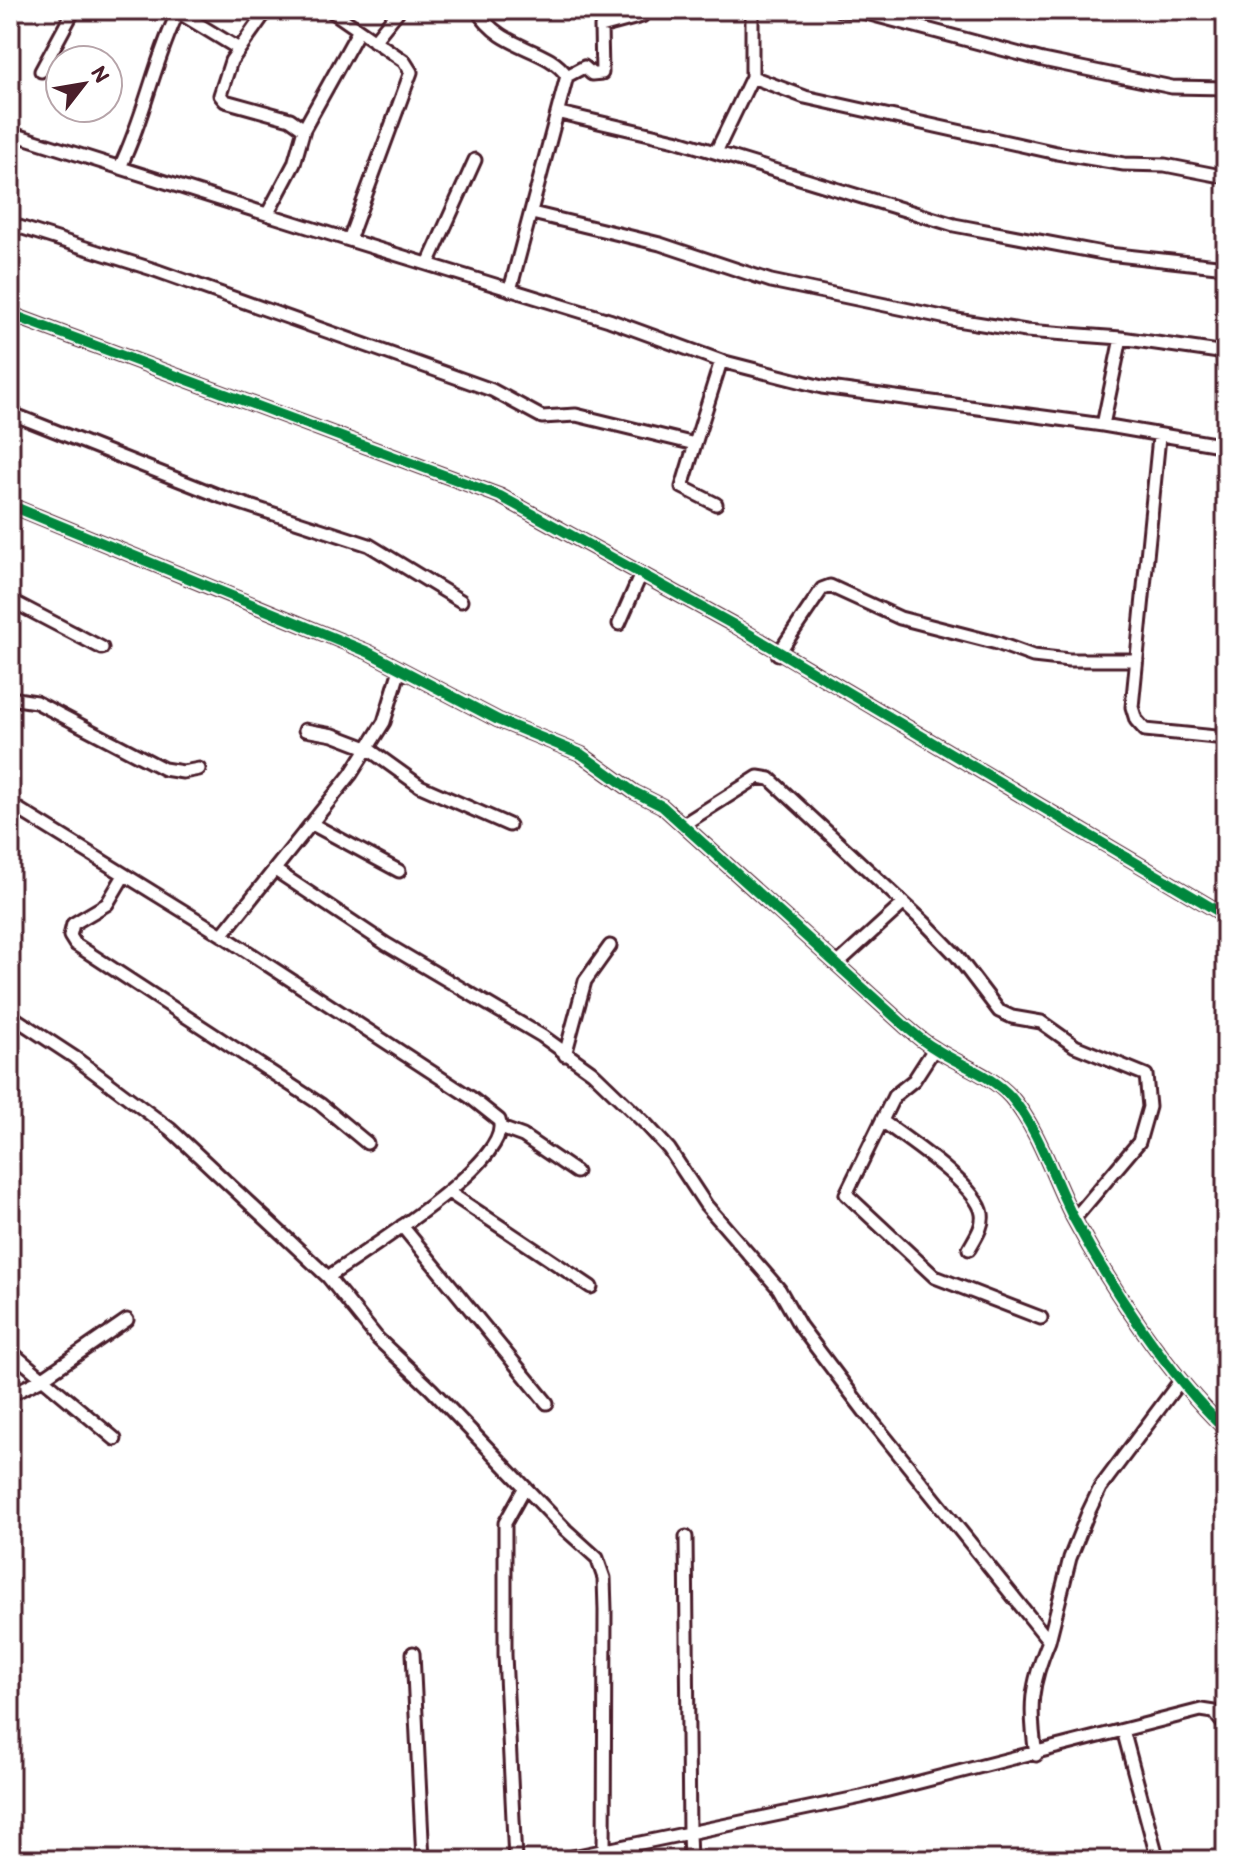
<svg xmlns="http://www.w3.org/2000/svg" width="1236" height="1870" font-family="Itim,sans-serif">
  <rect width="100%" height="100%" fill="#fff"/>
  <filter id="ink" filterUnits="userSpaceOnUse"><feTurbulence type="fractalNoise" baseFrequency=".0125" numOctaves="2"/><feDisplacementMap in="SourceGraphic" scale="16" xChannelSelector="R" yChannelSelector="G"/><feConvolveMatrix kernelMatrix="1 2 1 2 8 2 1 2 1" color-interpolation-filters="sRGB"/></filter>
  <g filter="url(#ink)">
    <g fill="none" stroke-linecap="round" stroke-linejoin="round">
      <defs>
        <path id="minor" d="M267,10L231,61L220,95L225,101L290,119L304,129L294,164L268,213
          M330,10L404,61L411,72L349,240L609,320L721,361L822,387L1103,425L1226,446
          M477,10C501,51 547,46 567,76L510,290
          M839,10L855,11
          M855,10L1043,60L1172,87L1226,88
          M178,12L239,49
          M374,41L399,10
          M41,71L74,10
          M567,76L584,67L592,74L602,73L601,27L642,16
          M752,77L805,97L1057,153L1124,164L1165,165L1226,177
          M560,113L675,140L954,225L1108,254L1226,267
          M304,129L359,30
          M10,133L349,240
          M716,152L752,77V10
          M120,167C145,116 154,61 179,10
          M532,213L660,244L771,281L957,320L1026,331L1121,338L1226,353
          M10,224L152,269L492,390L542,417L576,415L695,444L721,361
          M428,264L475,160
          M10,314L500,496L734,625L1226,916
          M10,413L222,497L369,545L461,601
          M1103,425L1121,338
          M1159,437L1132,707L1136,720L1145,730L1226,738
          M695,444L682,487L716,504
          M10,505L368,652L498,720L581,754L634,792L662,806L905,1026C914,1033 923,1042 934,1048C959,1065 990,1074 1011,1097C1039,1130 1053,1178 1073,1217C1110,1287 1169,1375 1226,1430
          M10,600L102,648
          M619,624L641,574
          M778,654L822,589L830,586L900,618L997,643L1033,656L1069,660H1137
          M10,698L36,702L164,769L183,772L199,769
          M305,730L333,735L367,748L420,786L509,825
          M10,804L222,935L470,1097L499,1120C514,1161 360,1254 328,1277
          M312,824L399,871
          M684,824L758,777L770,779L925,923L957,956L999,1011L1012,1017L1041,1022L1075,1046L1146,1075L1149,1107L1139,1142L1074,1219
          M275,870L386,944L542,1036L592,1072L646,1124L669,1149L706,1205L779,1289L800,1326L865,1412L1049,1641C1030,1686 1029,1708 1036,1755
          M123,877L107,904L73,924L70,936L75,944L320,1104L367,1143
          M222,935L351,774L384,722L400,669
          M837,964L903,904
          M10,1015L74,1057L170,1129L328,1277L378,1339L431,1389L566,1530L597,1558L604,1578L605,1610L604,1860
          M934,1049L914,1080L894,1096L846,1194L935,1277L1041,1318
          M565,1055L585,981L610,946
          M882,1121C905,1138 978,1186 982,1214C984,1226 975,1238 969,1249
          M501,1128L523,1136L576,1172
          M450,1193L591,1287
          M402,1226L547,1403
          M10,1351L115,1439
          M10,1395L40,1380L127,1320
          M1049,1641L1070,1558L1088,1513L1100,1488L1180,1381
          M413,1653L423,1860
          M1123,1730L1158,1860
          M10,1828V1850
          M515,1860L505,1655V1523L525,1487
          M558,1860L689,1833L686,1537
          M690,1860L689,1833L861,1797L1201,1710L1214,1712L1226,1727"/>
      </defs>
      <!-- minor casing -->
      <use href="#minor" stroke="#4a1f2b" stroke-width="17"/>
      <!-- minor -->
      <use href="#minor" stroke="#fff" stroke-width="11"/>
      <defs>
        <path id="cycleway" d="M10,314L500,496L734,625L1226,916
          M10,505L368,652L498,720L581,754L634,792L662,806L905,1026C914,1033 923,1042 934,1048C959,1065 990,1074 1011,1097C1039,1130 1053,1178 1073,1217C1110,1287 1169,1375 1226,1430"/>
      </defs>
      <!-- cycleway casing -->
      <use href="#cycleway" stroke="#fff" stroke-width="15"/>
      <!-- cycleway -->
      <use href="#cycleway" stroke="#00873e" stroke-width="10"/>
    </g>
  </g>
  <!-- margin -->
  <rect width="1236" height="1870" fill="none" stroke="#fff" stroke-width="40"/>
  <rect x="20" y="20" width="1196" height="1830" fill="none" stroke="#4a1f2b" stroke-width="3" filter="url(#ink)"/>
  <!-- north arrow -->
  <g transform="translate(84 84) rotate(59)"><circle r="38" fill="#ffffff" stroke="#b7a5aa" stroke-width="2"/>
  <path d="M0-6L14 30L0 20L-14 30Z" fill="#4a1f2b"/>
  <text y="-12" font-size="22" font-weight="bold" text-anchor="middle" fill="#4a1f2b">N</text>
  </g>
</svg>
